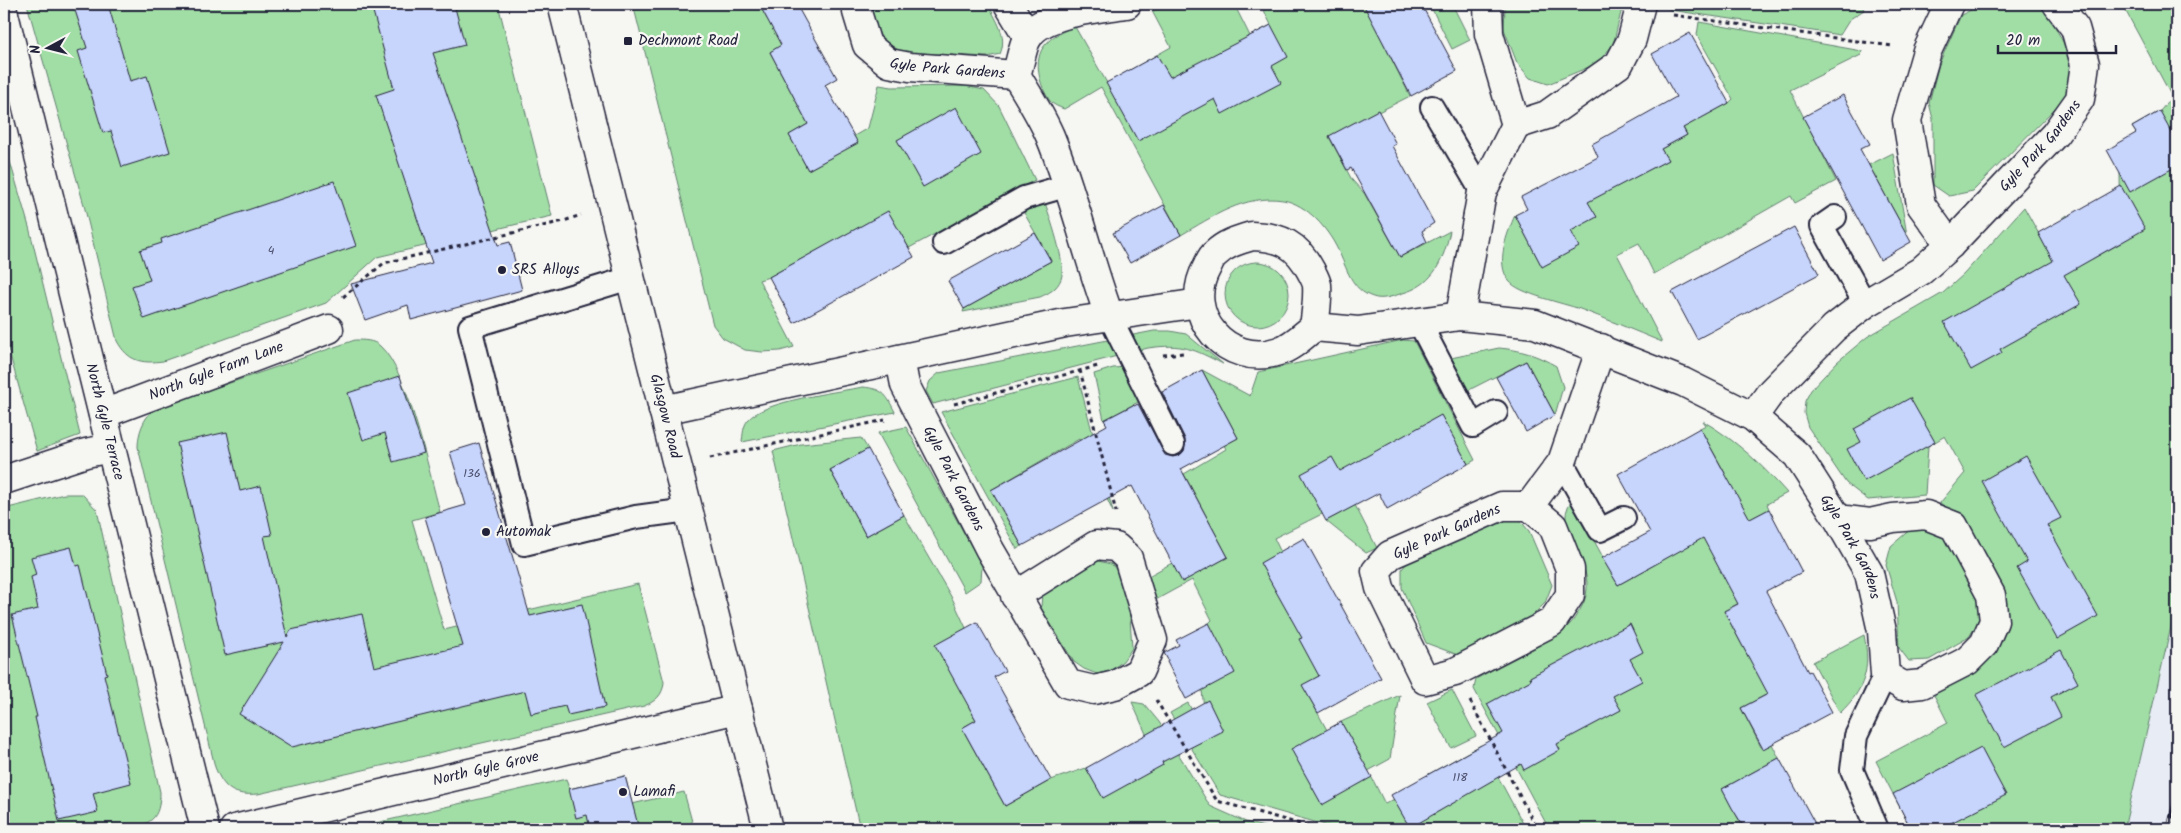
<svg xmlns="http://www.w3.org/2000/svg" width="2181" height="833" font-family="Kalam,sans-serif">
  <rect width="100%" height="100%" fill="#f6f6f2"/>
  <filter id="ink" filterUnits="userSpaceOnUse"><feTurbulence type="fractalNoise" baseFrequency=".02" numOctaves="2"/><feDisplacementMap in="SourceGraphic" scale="10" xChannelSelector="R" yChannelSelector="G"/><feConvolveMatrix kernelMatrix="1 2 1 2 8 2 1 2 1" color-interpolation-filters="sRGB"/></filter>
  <g filter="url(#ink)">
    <!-- built -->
    <path fill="#e8ecf5" d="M2177,601V829H2124Z"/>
    <!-- green -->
    <path fill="#a1dea5" stroke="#628070" d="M27,4H498L552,216L377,257L326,303L163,361C141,364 128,361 117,341L84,205Z
      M633,4H759L767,19L774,16L787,42L770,52L808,124L789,135L808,170L857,143L854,136L868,128L879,85L892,87L965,86L984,90L999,106L1035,180L909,248L888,212L769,277L759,280L794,347L780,351L762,352L745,350L723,338L713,325Z
      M867,4H988C996,20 1008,36 1000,54L987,57L902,52L883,41L867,9Z
      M1174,4H1234L1250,36L1271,25L1261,4H1387L1393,16L1375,26L1410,96L1329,137L1352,180L1364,193L1400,257L1450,231C1444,258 1435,283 1406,292C1396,295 1383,301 1373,297C1351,290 1347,268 1338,250C1328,229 1307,204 1283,200C1245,194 1212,217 1181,235L1101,87L1064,109C1059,107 1053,105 1050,101C1040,87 1032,60 1045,45C1053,35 1063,31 1075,27L1107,83L1171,47L1152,11Z
      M1432,4H1452L1470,40L1452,49L1430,5Z
      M1510,4H1623L1613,45L1596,64L1548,84L1530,78L1517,63L1504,29L1505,8Z
      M1661,4H1861L1864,10L1850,19L1840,35L1670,10Z
      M1983,4H2043L2073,61V80L2065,98L1973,191L1949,196L1933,185V119L1929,103L1939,64L1961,15Z
      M2122,4H2177V601L2124,829H1911L1876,761L1948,723L1933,693L1994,640L1960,527L1947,508L1940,503L1965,473L1945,436L1928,446L1925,495L1868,500L1846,483L1808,427L1804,413L1805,401L1811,390L1837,362L1867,337L1943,293L1964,274L2024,207L2051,256L2075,243L2062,219L2067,215L2092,259L2121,243L2120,173L2136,133L2132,127L2160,111L2172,97Z
      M1699,22L1862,51L1861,55L1790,90L1836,181L1795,203L1791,196L1654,274L1639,243L1617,254L1662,342C1635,331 1607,319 1580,309C1563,303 1519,294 1509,281C1495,263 1507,234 1515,215L1542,266L1588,201L1668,160L1661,149L1687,135L1683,127L1729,103L1733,99L1697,35Z
      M4,141L29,227L80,435L37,451L4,334Z
      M1893,153L1907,235L1869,165Z
      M1044,199C1049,216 1067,264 1061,279C1057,289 1049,293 1040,297L963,312L964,309L1051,261L1023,211Z
      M1225 294a32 32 0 1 1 64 0a32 32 0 1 1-64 0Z
      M1154,331H1170L1186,334L1223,364C1193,349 1183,343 1148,348L933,404L926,391L930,381L939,373Z
      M355,340C363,340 374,340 380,346C409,372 429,473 440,512L412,520L444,630L638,584L664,682C663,695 656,701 644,706L258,794C234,796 224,790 215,767L138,447C138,433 143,419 154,409Z
      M1403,340L1414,341L1475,460L1468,464L1441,416L1358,504L1322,514L1274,538L1312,617L1319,676L1303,686L1327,730L1372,778L1385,804L1426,782L1429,774L1481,745L1526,829H1339L1220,795L1170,713L1188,703L1207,738L1202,690L1209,623L1212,620L1192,580L1150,603L1143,579L1172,563L1183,581L1228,557L1184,474L1226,449L1224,445L1238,438L1202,370L1250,396L1258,372Z
      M1499,348C1521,350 1537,355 1556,366L1563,387L1555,415L1526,361L1463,393L1446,359Z
      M1127,367L1144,399L1104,420L1094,374L1113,368Z
      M1078,377L1113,512L1079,439L991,490L1022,546L1017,549L941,412Z
      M863,387C883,389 886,394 895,412L742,442C743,435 743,426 748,420C763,401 837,392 863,387Z
      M1703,421C1737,441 1761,464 1787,493L1767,504L1769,509L1723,534L1769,587L1724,611L1749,658L1779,688L1741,708L1762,749L1772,744L1779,758L1722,789L1744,829H1549L1474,689L1476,679C1505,662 1545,646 1569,625C1573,622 1576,615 1580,610C1607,566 1547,533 1572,500L1618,585L1668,557L1654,529L1642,519L1725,473L1700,428L1706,425Z
      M906,427L982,566L981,581L965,592L878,433Z
      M861,438L868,449L830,470L866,536L904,515L953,600L966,628L969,707L976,720L962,728L1005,806L1051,780L1086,768L1163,765L1146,734L1132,702L1144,704L1159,722L1210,806L1248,823L1273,829H860L773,451L801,444Z
      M64,494H82L97,510L160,792C160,819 151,824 127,829H4V509Z
      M1355,505L1377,548L1366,553L1326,521Z
      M1518,518L1529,531L1552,585L1545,603L1531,617L1458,655L1426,643L1402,588V569L1412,557L1504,519Z
      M1913,527L1928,528L1943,534L1980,600L1982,616L1969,637L1929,660L1909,661L1899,648L1897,602L1886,565L1891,546Z
      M1094,560L1111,564L1123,577L1129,602L1132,648L1123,661L1110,671L1097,674L1084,669L1074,662L1041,608L1042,593Z
      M1864,635C1871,669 1865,689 1840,713L1813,662Z
      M1452,690L1476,736L1451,748L1427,702Z
      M1400,695L1390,759L1368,771L1341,722Z
      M625,776L632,804L684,792L694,829H350L566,779L569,789Z"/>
    <!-- building -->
    <path fill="#c7d4fb" stroke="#22223b" d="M73,4H108L130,81L147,76L170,152L122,167L111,131L103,133L78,51L87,48Z
      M371,4H454L465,45L433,53L498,245L510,242L522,290L411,320L408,305L365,320L351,284L432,263L376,95L394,89Z
      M759,4H796L837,78L825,85L858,143L808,170L789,135L808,124L770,52L781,45Z
      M1363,4H1421L1457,71L1411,96Z
      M1271,25L1288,57L1272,66L1281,83L1222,114L1215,99L1138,141L1106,83L1157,55L1170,77Z
      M1690,33L1729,103L1683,128L1687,135L1661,149L1668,160L1588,202L1597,217L1571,231L1579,247L1542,267L1515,215L1527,209L1521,197L1598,157L1592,144L1676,97L1652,54Z
      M1843,95L1870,144L1860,149L1911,242L1880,260L1803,117Z
      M956,107L981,154L923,187L897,140Z
      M1378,110L1396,144L1392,146L1434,223L1422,231L1427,242L1400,257L1351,168L1347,170L1329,136Z
      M2160,111L2177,142V166L2130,192L2107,150L2136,133L2132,127Z
      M334,181L356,246L144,319L132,286L150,280L140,250L162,243L161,239Z
      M2121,186L2145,229L2064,275L2081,304L2000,349L2002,353L1971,370L1944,322L2053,261L2038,233Z
      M1164,205L1181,235L1130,263L1113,233Z
      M888,211L914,257L794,323L769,277Z
      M1794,227L1819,274L1697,339L1672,292Z
      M1035,233L1051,261L964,309L948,281Z
      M1526,361L1555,415L1526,432L1496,377Z
      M1202,370L1238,438L1181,469L1228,557L1182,582L1132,486L1022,546L991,490L1107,425L1104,420L1133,405L1134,406L1138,404L1165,455L1173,457L1179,455L1184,451L1185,439L1162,392Z
      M400,376L424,453L393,462L385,433L363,440L348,393Z
      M1910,398L1935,442L1864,481L1847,449L1861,442L1854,429Z
      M1441,415L1468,464L1387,509L1379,493L1326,521L1301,474L1332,457L1340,471Z
      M1700,428L1750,519L1769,509L1802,572L1766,591L1808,672L1810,671L1832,712L1763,749L1741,708L1768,694L1724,611L1738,604L1703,538L1618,585L1602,558L1650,532L1618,474Z
      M227,432L240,491L261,486L272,535L264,536L287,637L291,630L362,614L374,667L463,646L425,517L466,505L450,452L479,443L530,616L582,604L605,707L568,715L565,706L531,714L525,691L292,747L239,714L284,642L225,655L177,443Z
      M868,449L904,515L866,536L830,470Z
      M2026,456L2061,518L2047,525L2098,616L2057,639L2017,568L2027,562L1982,481Z
      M1304,538L1381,678L1318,713L1302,685L1319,676L1299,639L1302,638L1260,563Z
      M71,547L76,566L80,565L107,674L104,675L131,783L93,793L98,812L59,821L35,717H37L12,615L38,609L31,577L36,575L31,557Z
      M977,622L1005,671L994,677L1051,780L1005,806L962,728L976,720L935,645Z
      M1209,623L1235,673L1186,699L1167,662L1168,660L1164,653L1179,645L1176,640Z
      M1630,624L1643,652L1630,659L1642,681L1613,696L1621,710L1557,744L1560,750L1524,770L1521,764L1410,828L1391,795L1503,733L1487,704L1531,680L1530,677Z
      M2061,650L2078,683L2051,697L2061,717L2004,747L1976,695Z
      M1208,700L1223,731L1162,762L1163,765L1103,798L1086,768Z
      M1341,722L1372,777L1322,805L1291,749Z
      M1981,748L2006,795L1939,829H1911L1893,794Z
      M1779,758L1818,829H1745L1732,808L1722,789Z
      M625,776L639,829H590L587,815L576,818L569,789Z"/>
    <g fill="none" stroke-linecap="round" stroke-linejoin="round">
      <defs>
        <path id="lane" d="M1432,107L1482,192
          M1835,217L1822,226L1865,304
          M944,243L1024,198L1069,185
          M630,278L470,327L524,544L636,517L688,510
          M1109,315L1173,444
          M1419,322L1473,426L1496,412
          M1562,462L1600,530L1624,518
          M1877,829L1852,770L1856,736L1885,675"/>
        <g id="street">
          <path id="s1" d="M858,4L857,12L867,45L889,63L910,67L1016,75"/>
          <path d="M1008,4L1028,37"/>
          <path d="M1949,4L1927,51L1907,120L1921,205L1950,245"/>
          <path id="s2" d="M4,14L205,829"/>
          <path d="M1516,125L1547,115L1619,64L1632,39L1641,4"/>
          <path d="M1252,236C1281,237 1297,244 1311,271C1313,275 1316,280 1317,285C1318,299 1316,313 1314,327C1304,335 1292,347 1279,351C1228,369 1180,315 1207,267C1209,263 1211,257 1215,254C1225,244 1238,240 1252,236Z"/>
          <path d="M1109,315C1087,256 1074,194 1050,136C1041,115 1028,95 1016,75C1020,64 1022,48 1027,38C1042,12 1100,8 1127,4"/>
          <path d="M1460,316L1482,192L1516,125L1489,34L1488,4"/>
          <path id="s3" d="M1314,327L1358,331L1460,316L1535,324L1683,382L1753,417L1797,455L1838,519L1869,573L1882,631L1885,675L1903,686L1922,684L1967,661L1984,644L1994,621L1991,595L1954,526L1926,515L1893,518L1870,523L1838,519"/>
          <path id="s4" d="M900,359L905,385L990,550L1068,684L1094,690L1115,685L1139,672L1153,640L1128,558L1116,547L1096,545L1015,596"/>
          <path d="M663,410L1065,323L1199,303"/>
          <path id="s5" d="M103,414L329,329"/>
          <path id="s6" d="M1753,417L1771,392L1834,328L1865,304L1921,271L1950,245L2055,134L2080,99L2085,64L2075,28L2057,4"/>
          <path d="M4,480L86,453L111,448"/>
          <path d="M1502,506H1529L1553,526L1570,569V595L1552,622L1455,672L1425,680L1380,588L1376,571L1390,555Z"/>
          <path d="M1529,506L1562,462L1601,348"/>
          <path id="s7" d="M234,829L738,709"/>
        </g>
        <g id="primary">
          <path id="s8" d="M562,4L768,829"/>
        </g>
      </defs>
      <!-- lane casing -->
      <use href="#lane" stroke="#22223b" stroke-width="26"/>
      <!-- street casing -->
      <use href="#street" stroke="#22223b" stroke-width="31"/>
      <!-- primary casing -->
      <use href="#primary" stroke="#22223b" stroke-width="31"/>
      <!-- path -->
      <path stroke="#22223b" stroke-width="3" stroke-dasharray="4 4" stroke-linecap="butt" d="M1673,15L1892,46
        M343,297L384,263L564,221L581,215
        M1163,355L1184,353
        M1080,370L1116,512
        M954,404L1098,366
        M710,458L885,420
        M1156,700L1217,801L1318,829
        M1470,701L1537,829"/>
      <!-- lane -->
      <use href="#lane" stroke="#f6f6f2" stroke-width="22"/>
      <!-- street -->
      <use href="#street" stroke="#f6f6f2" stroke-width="28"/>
      <!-- primary -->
      <use href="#primary" stroke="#f6f6f2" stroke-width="28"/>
      <defs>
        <path id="rail" d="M2169,829L2177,795"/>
      </defs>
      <!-- rail casing -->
      <use href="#rail" stroke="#22223b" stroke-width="5.5"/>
      <!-- rail -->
      <use href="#rail" stroke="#f6f6f2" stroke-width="4" stroke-dasharray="11" stroke-linecap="butt"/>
    </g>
  </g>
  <!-- markers -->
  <g fill="#22223b" stroke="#f6f6f2" stroke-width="2">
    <rect x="623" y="36" width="10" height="10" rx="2.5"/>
    <circle cx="502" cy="270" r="5"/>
    <circle cx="486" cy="532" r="5"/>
    <circle cx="623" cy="792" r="5"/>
  </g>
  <g text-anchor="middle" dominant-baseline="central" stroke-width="4.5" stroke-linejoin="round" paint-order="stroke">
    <!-- number labels -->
    <g font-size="12" fill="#4b4e6b">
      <text x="271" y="250">4</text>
      <text x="472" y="473">136</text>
      <text x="1460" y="777">118</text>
    </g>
    <!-- poi labels -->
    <g font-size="15" fill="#22223b" stroke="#f6f6f2" text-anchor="start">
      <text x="638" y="41">Dechmont Road</text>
      <text x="512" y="270">SRS Alloys</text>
      <text x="496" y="532">Automak</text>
      <text x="633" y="792">Lamafi</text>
    </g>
    <!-- street labels -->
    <g font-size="15" fill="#22223b" stroke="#f6f6f2">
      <text stroke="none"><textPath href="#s1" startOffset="130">Gyle Park Gardens</textPath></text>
      <text stroke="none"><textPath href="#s6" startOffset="398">Gyle Park Gardens</textPath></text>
      <text stroke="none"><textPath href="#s5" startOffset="121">North Gyle Farm Lane</textPath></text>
      <text stroke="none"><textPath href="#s8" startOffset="425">Glasgow Road</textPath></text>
      <text stroke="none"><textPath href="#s2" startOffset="420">North Gyle Terrace</textPath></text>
      <text stroke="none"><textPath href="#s4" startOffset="132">Gyle Park Gardens</textPath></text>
      <text transform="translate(1447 532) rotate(-24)">Gyle Park Gardens</text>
      <text stroke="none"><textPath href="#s3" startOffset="625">Gyle Park Gardens</textPath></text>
      <text stroke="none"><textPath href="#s7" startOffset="259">North Gyle Grove</textPath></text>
    </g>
  </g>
  <!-- margin -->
  <rect width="2181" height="833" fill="none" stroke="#f6f6f2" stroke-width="20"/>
  <rect x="10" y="10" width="2161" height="813" fill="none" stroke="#22223b" stroke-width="2" filter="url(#ink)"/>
  <!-- north arrow -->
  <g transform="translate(48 48) rotate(263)" stroke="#f6f6f2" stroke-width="4" paint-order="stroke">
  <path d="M0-4L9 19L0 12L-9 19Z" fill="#22223b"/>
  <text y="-8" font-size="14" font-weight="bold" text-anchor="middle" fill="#22223b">N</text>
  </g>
  <!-- scale -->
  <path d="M1998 45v8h118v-8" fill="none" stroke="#22223b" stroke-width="2.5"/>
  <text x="2006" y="45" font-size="15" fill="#22223b" stroke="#f6f6f2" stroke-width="4" paint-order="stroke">20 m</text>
</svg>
